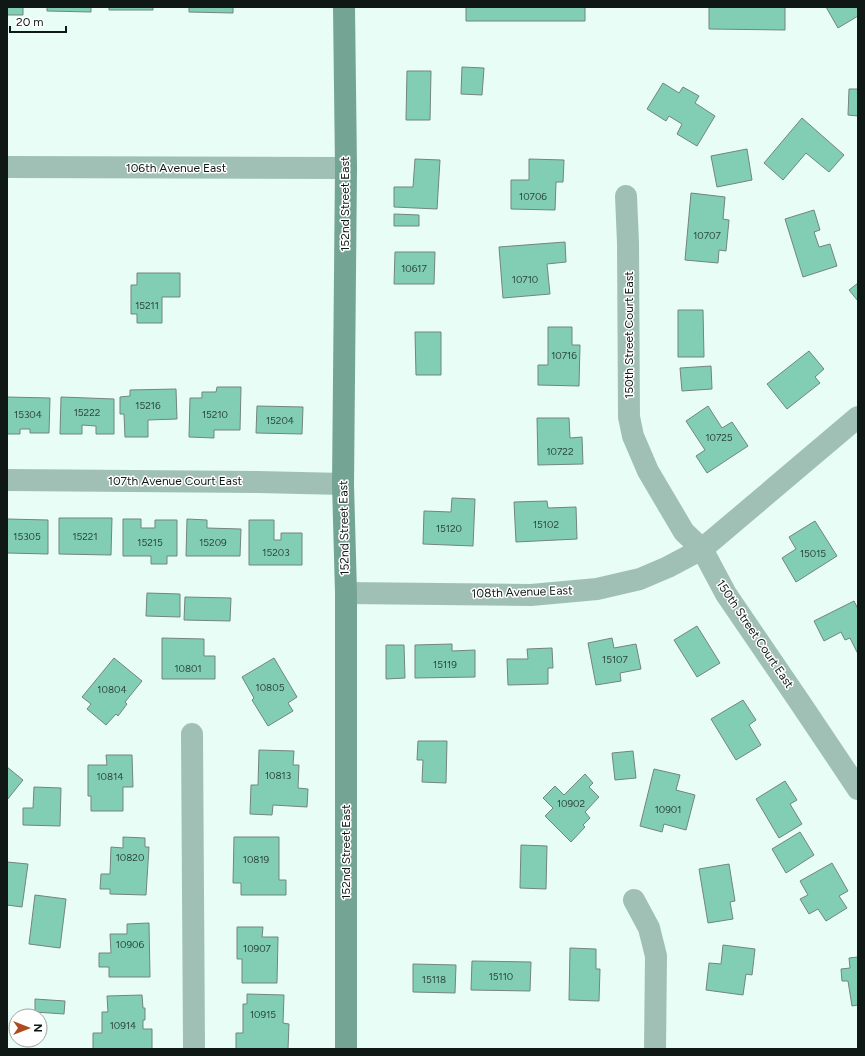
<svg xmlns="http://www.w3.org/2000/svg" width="865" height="1056" font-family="Figtree,sans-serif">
  <rect width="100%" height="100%" fill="#e7fdf5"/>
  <!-- building -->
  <path fill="#82ceb5" stroke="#72857e" d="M7,7H23V15H7Z
    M47,7H91V12L47,11Z
    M109,7H153V10H109Z
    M189,7H233V13L189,12Z
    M466,7H585V21H466Z
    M709,7H785V30L709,29Z
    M826,7H858V16L838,28Z
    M462,67L484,68L482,95L461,94Z
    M407,71H431L430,120H406Z
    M663,83L679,93L683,87L699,96L695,103L715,116L697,146L677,134L682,124L669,116L666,121L647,109Z
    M849,89H858V116L848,115Z
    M802,118L844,155L829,172L806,153L783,180L764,163Z
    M747,149L752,180L717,187L711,156Z
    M415,159L440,160L437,209L394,207V187H413Z
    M529,159L564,160L563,182H556L555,210L511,209V180H529Z
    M691,193L725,197L723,219L729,220L726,251L719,250L718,263L685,260Z
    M814,210L820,230L814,232L819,247L830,244L837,266L803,277L785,219Z
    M394,214L419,215V226H394Z
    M565,242L566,262L547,264L550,294L503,298L499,247Z
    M395,252H435L434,284H394Z
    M137,273H180V297H162V323H137V314H131V285H137Z
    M858,283V301L849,290Z
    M678,310H703L704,357H678Z
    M548,327H572V345H580L579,386L538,385V365H548Z
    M415,332H441V375H416Z
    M809,351L824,369L815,377L820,383L787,409L767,384Z
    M711,366L712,389L682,391L680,368Z
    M217,387H241L240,430H214V438L189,437L190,398H202V392H216Z
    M176,389L177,419L148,420V437H125L124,414H120V397L130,396V390Z
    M7,397L50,398L49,433H30V429H20V434H7Z
    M61,397L114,399V434H96V426L82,425V434H60Z
    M257,406L303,407L302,434L256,433Z
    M708,406L722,428L732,422L748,446L707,473L696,456L705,450L686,421Z
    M537,418H569L570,438L582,437L583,464L538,465Z
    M452,498L475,499L473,546L423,544L424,511L451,512Z
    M547,501L548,508L576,507L577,539L516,542L514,502Z
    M59,518H112L111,555L59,554Z
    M7,519L48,520V554L7,553Z
    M123,519H141V528H155V520H177V556H167V564H151V556H123Z
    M187,519L207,520V528L241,529L240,556H186Z
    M249,520H274V540H281V533H302V565H249Z
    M815,521L837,556L796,582L782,558L796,549L789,537Z
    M147,593L180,594V617L146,616Z
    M185,597L231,598L230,621L184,620Z
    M854,601L858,609V654L850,638L845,640L841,632L824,641L814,621Z
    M697,626L720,663L697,677L674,640Z
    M162,638L204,639V656H215V679H162Z
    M612,638L614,648L636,644L641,669L620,673L621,681L596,685L588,643Z
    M452,644V651L475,650V677L415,678V645Z
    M386,645H404L405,678L386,679Z
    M552,648L553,668H548V684L508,685L507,659H528L527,649Z
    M114,658L142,681L125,702L127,704L118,716L116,714L106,725L87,709L91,704L82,697Z
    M274,658L297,697L288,703L293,711L268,726L252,700L254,698L242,677Z
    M743,700L756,720L749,725L761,745L736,760L711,719Z
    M418,741H447L446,783L422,782L423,760H417Z
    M259,750L294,751L293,765H299L298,788L308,789L307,807L273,805L272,815L250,814L251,785H258Z
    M633,751L636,778L615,780L612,753Z
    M106,755H132L133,787H123V811H91V796H88V765H107Z
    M7,767L23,780L7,800Z
    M654,769L680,775L676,790L695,795L686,830L664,824L662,832L640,826Z
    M585,774L593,783L589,787L599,797L585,812L590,818L583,825L585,827L571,842L545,816L553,808L543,798L555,786L564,795Z
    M785,781L797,800L790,804L802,824L779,838L756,799Z
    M34,787L61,788L60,826L23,825V808H33Z
    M800,832L814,855L786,873L772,849Z
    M123,837L145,838V847H149L146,895L110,894V889H100L101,874H110L111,847L123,848Z
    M234,837H279V880H286V895H241V883H233Z
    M521,845L547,846L546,889L520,888Z
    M7,862L28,864L22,907L7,905Z
    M832,863L848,891L839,896L847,908L826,921L818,909L809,914L800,899L808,895L800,881Z
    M729,864L735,901L730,902L733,919L708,923L699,869Z
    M35,895L66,899L60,948L29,944Z
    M149,923L150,977H109V967H99V953H111L110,934H127V924Z
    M237,927H263L262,937H278L277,983H242V959H237Z
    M723,945L755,949L752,975L746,974L743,995L706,990L709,963L721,964Z
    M570,948L596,949V969H600L599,1001L569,1000Z
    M858,957V1005L852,1006L848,981H842L841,969L850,968L849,958Z
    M472,961L531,962L530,991L471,990Z
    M413,964L456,965L455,993L413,992Z
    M247,994L284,995L283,1023L289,1024L288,1049H236V1033H243V1004H247Z
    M142,995L143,1008H145V1020H143V1029H152V1049H93V1033H102V1012H108L107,996Z
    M35,999L65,1001L64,1014L35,1012Z"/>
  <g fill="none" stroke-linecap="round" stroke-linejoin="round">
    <!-- minor -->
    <path stroke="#a0c0b5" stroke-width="22" d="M7,167L346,168
      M626,196L628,243L629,417L633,436L648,471L684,532L702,549L726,594L801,704L858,789
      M7,480L258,482L343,484
      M346,593L531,595L597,589L640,579L668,567L702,549L858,417
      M192,734L194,1049
      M634,900L649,928L656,956L655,1049"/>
    <!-- secondary -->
    <path stroke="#74a594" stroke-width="22" d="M344,7L346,168L343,484L346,593V1049"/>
  </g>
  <g text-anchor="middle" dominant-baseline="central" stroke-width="3" stroke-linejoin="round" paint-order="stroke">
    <!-- number labels -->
    <g font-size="10" fill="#2c463d">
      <text x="533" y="196">10706</text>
      <text x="707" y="235">10707</text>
      <text x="414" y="268">10617</text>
      <text x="525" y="279">10710</text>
      <text x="147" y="305">15211</text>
      <text x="564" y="355">10716</text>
      <text x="148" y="405">15216</text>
      <text x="87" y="412">15222</text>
      <text x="28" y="414">15304</text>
      <text x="215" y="414">15210</text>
      <text x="280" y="420">15204</text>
      <text x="719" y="437">10725</text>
      <text x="560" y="451">10722</text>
      <text x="546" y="524">15102</text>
      <text x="449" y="528">15120</text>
      <text x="27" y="536">15305</text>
      <text x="85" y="536">15221</text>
      <text x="150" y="542">15215</text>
      <text x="213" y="542">15209</text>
      <text x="276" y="552">15203</text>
      <text x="813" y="553">15015</text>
      <text x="615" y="659">15107</text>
      <text x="445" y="664">15119</text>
      <text x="188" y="668">10801</text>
      <text x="270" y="687">10805</text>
      <text x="112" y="689">10804</text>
      <text x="278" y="775">10813</text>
      <text x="110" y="776">10814</text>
      <text x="571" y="803">10902</text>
      <text x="668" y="809">10901</text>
      <text x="130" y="857">10820</text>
      <text x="256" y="859">10819</text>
      <text x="130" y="944">10906</text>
      <text x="257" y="948">10907</text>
      <text x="501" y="976">15110</text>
      <text x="434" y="979">15118</text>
      <text x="263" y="1014">10915</text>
      <text x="123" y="1025">10914</text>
    </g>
    <!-- street labels -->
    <g font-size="12" fill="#101815" stroke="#fff">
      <text x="176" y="168">106th Avenue East</text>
      <text transform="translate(345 204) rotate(-90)">152nd Street East</text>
      <text transform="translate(629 335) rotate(-90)">150th Street Court East</text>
      <text x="175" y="481">107th Avenue Court East</text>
      <text transform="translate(344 528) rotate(-91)">152nd Street East</text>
      <text transform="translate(522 592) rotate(-2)">108th Avenue East</text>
      <text transform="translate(755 634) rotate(56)">150th Street Court East</text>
      <text transform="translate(346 852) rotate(-90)">152nd Street East</text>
    </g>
  </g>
  <!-- border -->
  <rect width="865" height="1056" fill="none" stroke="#101815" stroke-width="16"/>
  <!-- north arrow -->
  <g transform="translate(28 1028) rotate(90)"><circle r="19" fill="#ffffff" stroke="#9fa3a1"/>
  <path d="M0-3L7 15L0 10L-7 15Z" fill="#af4a1d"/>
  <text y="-6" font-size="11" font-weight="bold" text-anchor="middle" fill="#101815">N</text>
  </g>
  <!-- scale -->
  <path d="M10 26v6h56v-6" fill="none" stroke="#101815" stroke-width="2"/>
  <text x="16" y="26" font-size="12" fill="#101815" stroke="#ffffff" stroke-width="3" paint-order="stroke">20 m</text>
</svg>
